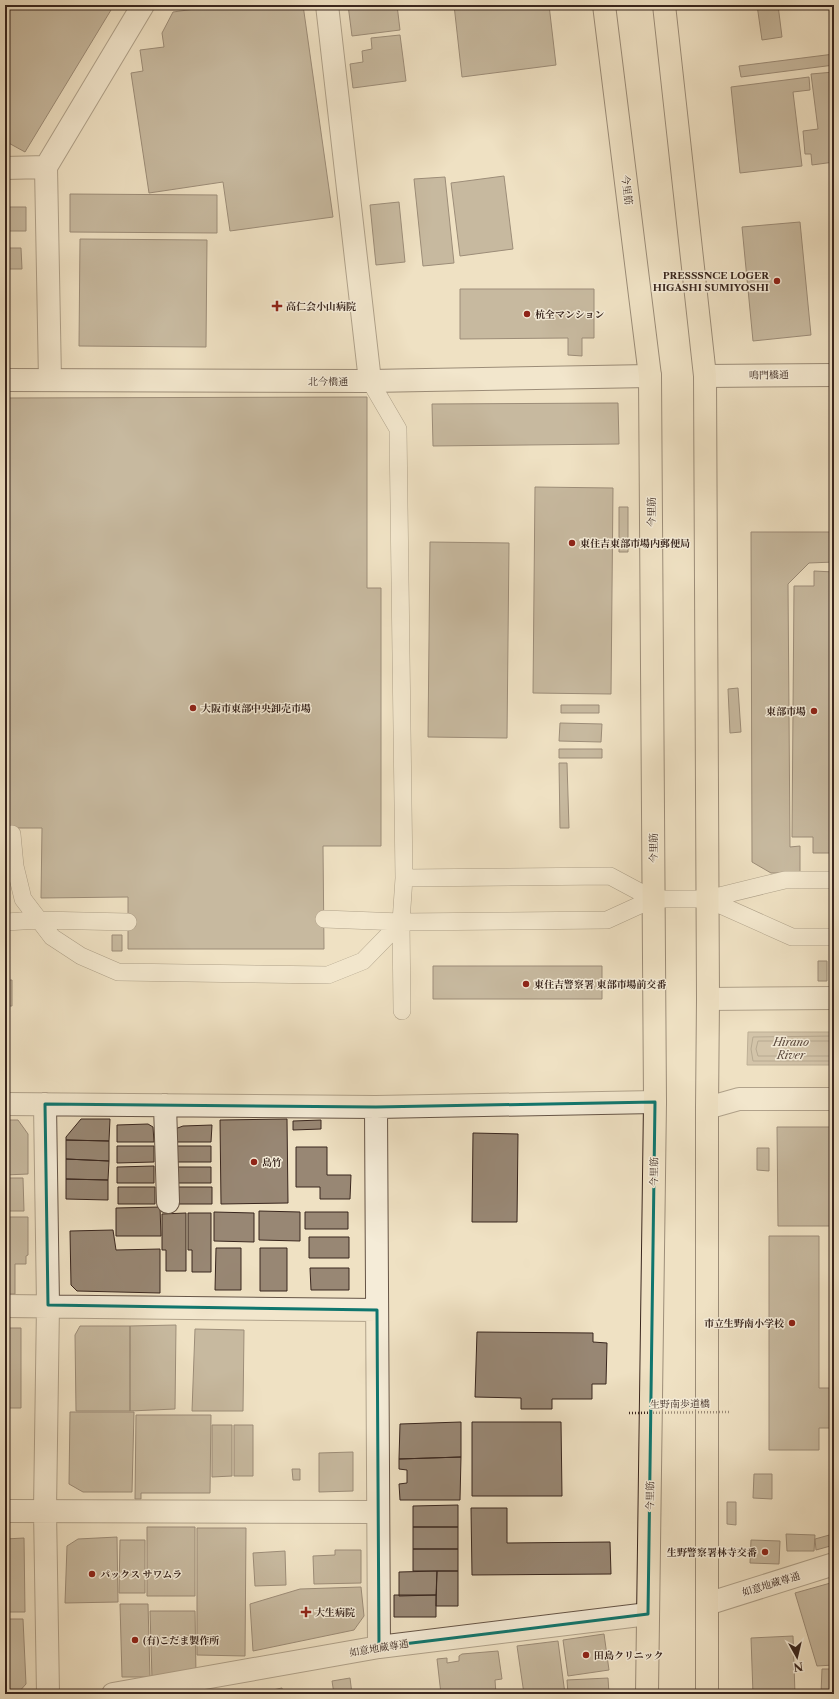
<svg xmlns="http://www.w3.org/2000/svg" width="839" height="1699" font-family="'Libre Caslon Text','Noto Serif JP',serif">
  <rect width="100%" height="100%" fill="#efe1c3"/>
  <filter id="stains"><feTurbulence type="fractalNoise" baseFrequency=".005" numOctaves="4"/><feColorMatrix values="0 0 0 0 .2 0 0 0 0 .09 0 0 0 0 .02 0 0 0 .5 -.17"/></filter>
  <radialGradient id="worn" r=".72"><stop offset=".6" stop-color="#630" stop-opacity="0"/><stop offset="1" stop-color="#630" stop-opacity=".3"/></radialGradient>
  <!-- water -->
  <path fill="#b1a18b" stroke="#81705f" d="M748,1032H834V1065H747Z"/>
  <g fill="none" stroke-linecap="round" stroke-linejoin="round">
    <!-- shore -->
    <path stroke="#756454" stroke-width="1" d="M834,1036L753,1037L751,1049L753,1061H834
      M834,1041H758L756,1049L758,1056H834"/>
  </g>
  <!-- building -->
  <path fill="#988774" stroke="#39261e" d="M5,5H114L25,152L5,141Z
    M224,5H303L333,217L230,231L223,182L149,193L131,73L143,71L140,50L164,47L162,33L173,12Z
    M348,5H397L400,30L352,36Z
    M454,5H549L556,65L462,77Z
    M757,5H778L782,37L762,40Z
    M400,35L406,81L353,88L350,64L363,62L362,51L372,49L371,38Z
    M834,54V65L741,77L739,66Z
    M834,72V162L812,165L811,154H805L803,131L818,129L811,74Z
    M809,77L810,90L793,92L802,166L740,173L731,87Z
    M504,176L513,249L460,256L451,183Z
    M445,177L454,263L423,266L414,179Z
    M70,194L217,195V233L70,232Z
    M399,202L405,262L376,265L370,205Z
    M5,207H26V231H5Z
    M800,222L811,335L753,341L742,227Z
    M80,239L207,240L206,347L79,346Z
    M5,248H21L22,269H5Z
    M460,289H594V338H582V356L568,355V338L460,339Z
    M367,397V588H381V846H323L324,949H128V897L41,898L42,828H5V398Z
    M618,403L619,444L433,446L432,404Z
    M535,487L613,488L611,694L533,693Z
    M619,507H628V552H619Z
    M751,532H834V562L809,563L788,584L790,847L800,846V873H771L752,862Z
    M430,542L509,543L507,738L428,737Z
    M814,571L834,572V853H813V837H792L794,586H814Z
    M738,688L741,732L730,733L728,689Z
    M561,705H599V713H561Z
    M560,723L602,724L601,742L559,741Z
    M559,749H602V758H559Z
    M559,763H567L569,828H560Z
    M112,935H122V951H112Z
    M818,961H827V981H818Z
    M433,966H602V999H433Z
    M5,980H12V1006H5Z
    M81,1119H110L109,1141L66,1140V1137Z
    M287,1119L288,1203L221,1204L220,1120Z
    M5,1120H18L28,1134V1174L5,1175Z
    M321,1120V1129L293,1130V1121Z
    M148,1124L153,1127L154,1142H117V1125Z
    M212,1125L211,1142H175V1129L183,1126Z
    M777,1127H834V1226H778Z
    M473,1133L518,1134L517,1222H472Z
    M66,1140L109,1141V1161L66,1159Z
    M117,1146H154V1162L117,1163Z
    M174,1146H211V1162H174Z
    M296,1147H327V1175H351L350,1199H320V1187H296Z
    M757,1148H769V1171L757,1170Z
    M66,1159L109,1161L108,1180L66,1179Z
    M154,1166V1183H117V1167Z
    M174,1167H211V1183H174Z
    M5,1178H23L24,1211H5Z
    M66,1179L108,1180V1200L66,1199Z
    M118,1187H155V1204H118Z
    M175,1187H212V1204H175Z
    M160,1207L161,1236H116V1208Z
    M259,1211L300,1212V1241L259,1240Z
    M214,1212L254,1213V1242L214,1241Z
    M305,1212H348V1229H305Z
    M186,1213V1271H166V1250H162V1214Z
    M188,1213H211V1272H192V1250H188Z
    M5,1217H28V1255L26,1256V1264H15V1294H5Z
    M113,1230L116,1250L160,1249V1293L77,1291L71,1285L70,1231Z
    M769,1236H819V1388H834V1428H819V1450H769Z
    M309,1237H349V1258H309Z
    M216,1248H241V1290H215Z
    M260,1248H287V1291H260Z
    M310,1268H349V1290H311Z
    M176,1325L175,1409L130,1411V1326Z
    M80,1326H130V1411H76L75,1335Z
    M5,1328H21V1408H5Z
    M195,1329L244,1330L243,1411H192Z
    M477,1332L593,1333V1342L607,1343L606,1384H592V1399H552V1409H521V1398L475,1397Z
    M70,1412H134L132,1492H83L69,1484Z
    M136,1415H211L210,1493H141V1499H135Z
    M461,1422V1457L399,1459L400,1424Z
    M472,1422H561L562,1496H472Z
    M212,1425H232V1476L212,1477Z
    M234,1425H253V1476H234Z
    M353,1452V1491L319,1492V1453Z
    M461,1457L460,1500H400L399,1484L407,1483V1470L399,1469V1459Z
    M292,1469H300V1480H293Z
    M754,1474H772V1499L753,1498Z
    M727,1502H736V1525L727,1524Z
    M458,1505V1527H413V1506Z
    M471,1508H507V1543L610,1542L611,1574L472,1575Z
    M147,1527H195V1596H147Z
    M413,1527H458V1549H413Z
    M197,1528H246L245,1656L197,1655Z
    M786,1534L815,1535L814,1551H787Z
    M833,1534L834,1545L816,1550L815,1539Z
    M117,1537L118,1602L65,1603L67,1546L78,1539Z
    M24,1538L25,1612H5V1539Z
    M120,1540H145V1593H119Z
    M751,1540L780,1541L779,1564L750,1563Z
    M413,1549H458V1571H413Z
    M335,1550H361V1583L314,1584L313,1556L335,1555Z
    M285,1551L286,1585L255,1586L253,1553Z
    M437,1571H458V1606H436Z
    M437,1571L436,1595L399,1596V1572Z
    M834,1582V1665L817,1666L795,1593Z
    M361,1587L364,1616L354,1630L253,1651L250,1604L300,1589Z
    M394,1595H436V1617H394Z
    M120,1604H148L150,1677H122Z
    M150,1611H195L196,1675L152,1678Z
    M5,1619H23L26,1684L17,1694H5Z
    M604,1634L609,1670L568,1676L563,1640Z
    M793,1636L795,1694H753L751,1638Z
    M558,1641L565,1694H524L517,1646Z
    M498,1651L502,1679L495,1680L496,1694H441L437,1659L447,1658V1663L459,1661V1656L462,1654Z
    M822,1669H834V1694H821Z
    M350,1678L352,1694H334L332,1681Z
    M608,1678L609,1694H568L567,1680Z
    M282,1688L283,1694H254Z"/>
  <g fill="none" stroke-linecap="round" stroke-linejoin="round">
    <defs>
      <path id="lane" d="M370,381L398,429L404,878L401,922L402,1011
        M12,834L15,866L23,899L52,937L81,956L118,972L328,975L363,961L401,922
        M404,878L610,876L653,899
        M707,899L792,937H834
        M324,919L401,922L607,920L653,899H707L785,880H834
        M5,922L40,920L128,922"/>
      <path id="street" d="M327,5L370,381
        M5,168L46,167
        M50,380L46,167L143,5
        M708,999L834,998
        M5,1104L376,1107L655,1102
        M45,1104L48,1305L45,1510L48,1694
        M165,1105L168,1202
        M376,1107L379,1647
        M707,1108L739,1099H834
        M5,1306L377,1310
        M5,1511L378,1512
        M707,1604L834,1564
        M113,1694L379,1647L648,1614"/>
      <path id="secondary" d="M705,376L834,375
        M5,380L370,381L650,376"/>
      <path id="primary" d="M604,5L650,376L655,1102L647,1694
        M664,5L705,376L708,999L707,1108V1694"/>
    </defs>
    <!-- lane casing -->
    <use href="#lane" stroke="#665547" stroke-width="18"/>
    <!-- street casing -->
    <use href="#street" stroke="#665547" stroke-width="24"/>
    <!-- secondary casing -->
    <use href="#secondary" stroke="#39261e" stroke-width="24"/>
    <!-- primary casing -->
    <use href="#primary" stroke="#39261e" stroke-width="24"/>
    <!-- lane -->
    <use href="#lane" stroke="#f5ecd8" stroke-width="17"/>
    <!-- street -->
    <use href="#street" stroke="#f5ecd8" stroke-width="22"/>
    <!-- secondary -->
    <use href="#secondary" stroke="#f5ecd8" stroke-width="22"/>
    <!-- primary -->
    <use href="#primary" stroke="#efe1c3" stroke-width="22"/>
    <!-- path-bridge -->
    <path stroke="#39261e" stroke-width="2.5" stroke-dasharray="1 2" stroke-linecap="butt" d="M629,1413L731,1412"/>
  </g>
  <!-- marked area -->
  <path d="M0 0H839V1699H0ZM655,1102L648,1614L379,1647L377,1310L48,1305L45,1104L376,1107Z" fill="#efe1c3" fill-opacity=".55" fill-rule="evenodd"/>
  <path fill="none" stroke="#0f766e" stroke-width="3" stroke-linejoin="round" d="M655,1102L648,1614L379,1647L377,1310L48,1305L45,1104L376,1107Z"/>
  <!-- markers -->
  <g fill="#8f2418" stroke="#f5ecd8" stroke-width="1.5">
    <circle cx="777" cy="281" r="4"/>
    <path d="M275 300h4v4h4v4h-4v4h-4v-4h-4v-4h4z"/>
    <circle cx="527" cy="314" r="4"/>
    <circle cx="572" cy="543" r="4"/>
    <circle cx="193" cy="708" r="4"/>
    <circle cx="814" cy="711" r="4"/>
    <circle cx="526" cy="984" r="4"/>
    <circle cx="254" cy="1162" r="4"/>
    <circle cx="792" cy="1323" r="4"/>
    <circle cx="765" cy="1552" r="4"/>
    <circle cx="92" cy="1574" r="4"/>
    <path d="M304 1606h4v4h4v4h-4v4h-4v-4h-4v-4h4z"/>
    <circle cx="135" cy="1640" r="4"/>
    <circle cx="586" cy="1655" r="4"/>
  </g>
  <g text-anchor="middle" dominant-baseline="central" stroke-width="3" stroke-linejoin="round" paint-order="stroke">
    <!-- street labels -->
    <g font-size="10" fill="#39261e" stroke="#f5ecd8">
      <text transform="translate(627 190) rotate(83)">今里筋</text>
      <text transform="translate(769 375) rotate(-1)">鳴門橋通</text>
      <text x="328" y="381">北今橋通</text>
      <text transform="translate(651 512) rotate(-90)">今里筋</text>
      <text transform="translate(653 848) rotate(-90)">今里筋</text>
      <text transform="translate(654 1172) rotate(-89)">今里筋</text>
      <text transform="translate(680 1404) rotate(-1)">生野南歩道橋</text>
      <text transform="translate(650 1496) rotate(-89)">今里筋</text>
      <text transform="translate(771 1584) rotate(-17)">如意地蔵尊通</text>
      <text transform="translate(379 1648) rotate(-9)">如意地蔵尊通</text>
    </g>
    <!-- poi labels -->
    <g font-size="10" font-weight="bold" fill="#39261e" stroke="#f5ecd8" text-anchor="start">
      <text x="769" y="275" text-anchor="end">PRESSSNCE LOGER<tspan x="769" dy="12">HIGASHI SUMIYOSHI</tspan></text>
      <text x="286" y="306">高仁会小山病院</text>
      <text x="535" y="314">杭全マンション</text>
      <text x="580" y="543">東住吉東部市場内郵便局</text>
      <text x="201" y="708">大阪市東部中央卸売市場</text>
      <text x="806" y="711" text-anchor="end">東部市場</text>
      <text x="534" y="984">東住吉警察署 東部市場前交番</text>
      <text x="262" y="1162">島竹</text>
      <text x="784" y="1323" text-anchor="end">市立生野南小学校</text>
      <text x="757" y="1552" text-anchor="end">生野警察署林寺交番</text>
      <text x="100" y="1574">パックス サワムラ</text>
      <text x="315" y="1612">大生病院</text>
      <text x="143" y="1640">(有)こだま製作所</text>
      <text x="594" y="1655">田島クリニック</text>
    </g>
    <!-- water labels -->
    <g font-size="11" font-style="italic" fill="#5d4b3f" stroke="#f5ecd8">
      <text x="791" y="1042">Hirano<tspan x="791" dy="13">River</tspan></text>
    </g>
  </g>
  <!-- margin -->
  <rect width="839" height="1699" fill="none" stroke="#efe1c3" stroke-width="20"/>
  <rect x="6" y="6" width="827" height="1687" fill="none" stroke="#39261e" stroke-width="2"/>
  <rect x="10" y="10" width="819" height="1679" fill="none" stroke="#39261e"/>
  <!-- north arrow -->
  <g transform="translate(797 1657) rotate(172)" stroke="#f5ecd8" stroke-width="3" paint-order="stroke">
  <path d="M0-3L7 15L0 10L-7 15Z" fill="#39261e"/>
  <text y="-6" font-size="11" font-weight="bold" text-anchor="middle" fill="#39261e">N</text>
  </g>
  <rect width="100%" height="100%" filter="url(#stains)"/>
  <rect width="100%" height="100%" fill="url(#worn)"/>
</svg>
